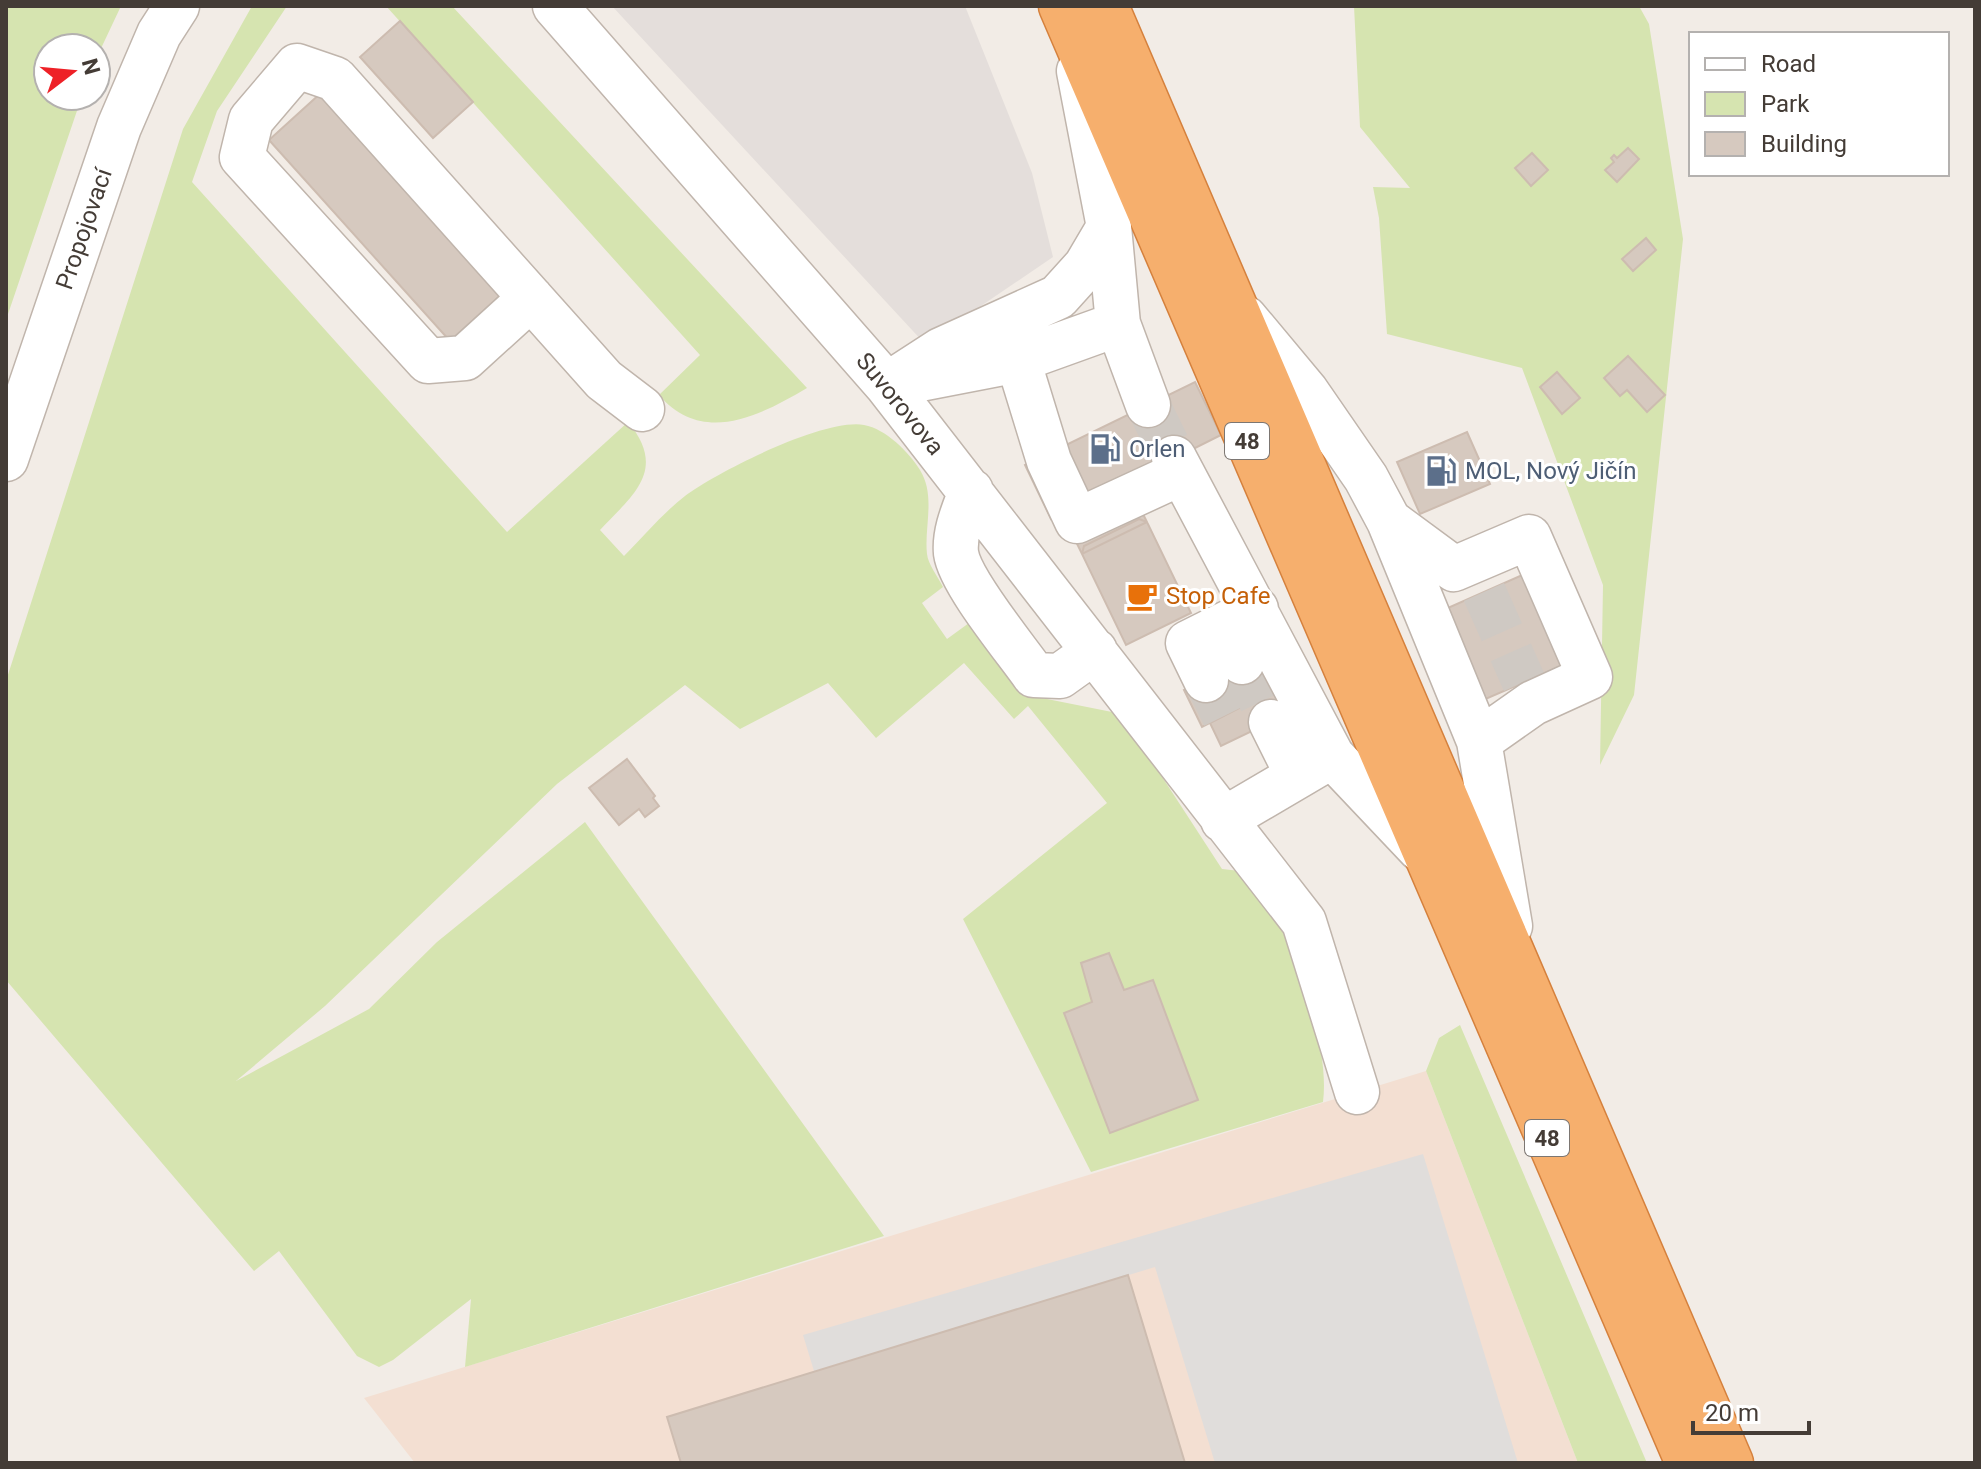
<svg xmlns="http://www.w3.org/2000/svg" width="1981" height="1469" font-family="Roboto,sans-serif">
  <rect width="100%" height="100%" fill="#f2ece6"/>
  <!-- commercial -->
  <path fill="#f3dfd2" d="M1426,1071L1578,1463H415L364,1398Z"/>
  <!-- industrial -->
  <path fill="#e4dedb" d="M612,6H965L1032,173L1053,257L925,344Z"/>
  <!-- green -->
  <path fill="#d6e4b0" d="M6,6H121L96,59V48H48V96H82L6,320Z
    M252,6H287L217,111L192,182L507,532L628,422C668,470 633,495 600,530L624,556C644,536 663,513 685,496C718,471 825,418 864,425C886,429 909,452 920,470C936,496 924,527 927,554C928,564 938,577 943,587L922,603L947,639L969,623L1037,697L1112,712L1129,726L1222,869L1240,871C1250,883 1263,895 1271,909C1298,958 1330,1048 1323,1102L1091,1172L963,919L1107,803L1028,706L1014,719L964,663L876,738L828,683L740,729L685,685L557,784L325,1006L236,1081L369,1009L437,942L585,822L884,1236L465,1367L471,1299L393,1360L379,1367L357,1356L279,1251L254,1271L6,980V681L183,129Z
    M386,6H452L807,388C758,417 702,445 659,395L700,355Z
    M1354,6H1639L1649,24L1683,239L1634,695L1600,765L1603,585L1522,368L1387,334L1379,218L1373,187L1410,188L1360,127Z
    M1460,1025L1647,1463H1578L1426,1071L1439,1038Z"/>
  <!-- parking -->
  <path fill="#e0dddb" d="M1423,1154L1518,1463H1215L1155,1267L814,1371L803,1335Z"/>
  <!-- building -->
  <path fill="#d6c9bf" stroke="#cdbcb0" stroke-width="2" d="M400,21L473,102L433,138L360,57Z
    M322,92L503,293L450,341L269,140Z
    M1628,148L1639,159L1617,182L1605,170L1614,162L1611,158L1614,155L1617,158Z
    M1532,153L1548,170L1531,186L1515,168Z
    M1646,238L1656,250L1633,271L1622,259Z
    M1628,356L1665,395L1647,412L1627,390L1620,396L1604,378Z
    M1557,372L1580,398L1562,414L1540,387Z
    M1195,382L1221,435L1127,482L1147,522L1082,554L1062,513L1051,519L1025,465Z
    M1467,432L1490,484L1420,514L1397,462Z
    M1139,519L1147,522L1191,613L1126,645L1082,554L1084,546Z
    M1527,573L1566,664L1481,701L1441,611Z
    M1256,655L1285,715L1221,746L1210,723L1245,705L1227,669Z
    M1227,669L1245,705L1202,727L1184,690Z
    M627,759L655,796L653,798L659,806L645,817L639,809L619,825L589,788Z
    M1109,953L1124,990L1153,980L1198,1100L1110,1133L1064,1013L1092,1002L1081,963Z
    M1128,1275L1185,1463H681L667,1417Z"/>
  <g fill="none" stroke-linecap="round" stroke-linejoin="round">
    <!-- minor-tunnel -->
    <path stroke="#cfc9c3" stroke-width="44" stroke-dasharray="44 22" stroke-linecap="butt" d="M1148,405L1174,458
      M1484,592L1524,682
      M1242,662L1271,722
      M1206,680L1224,716"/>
    <defs>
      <path id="minor" d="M555,6L887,385L1304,922L1357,1092
        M1079,71L1109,227L1118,324L1148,405
        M531,298L465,358L428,361L242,157L251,120L297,66L335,79L604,380L642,409
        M1245,318L1306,391L1366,478L1389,521L1479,741L1510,926
        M1018,360L1049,461L1077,521L1181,473
        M905,382L1018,360L1118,324
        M887,385L941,350L1058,297L1086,266L1109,227
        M1174,458L1332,756L1420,849
        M6,459L119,127L159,34L177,6
        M971,491C964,510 954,532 956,553C960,582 1015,648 1034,675L1060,676L1095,651
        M1389,521L1454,569L1529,537L1590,677L1533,703L1479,741
        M1224,625L1242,662
        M1206,680L1188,643L1256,609
        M1271,722L1298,776
        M1223,820L1332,756"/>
      <path id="highway" d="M1061,6L1688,1463
        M1106,6L1731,1463"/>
    </defs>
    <!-- minor casing -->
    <use href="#minor" stroke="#c0b5ac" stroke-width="47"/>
    <!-- highway casing -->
    <use href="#highway" stroke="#d5813d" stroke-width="47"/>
    <!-- minor -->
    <use href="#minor" stroke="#fff" stroke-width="44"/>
    <!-- highway -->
    <use href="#highway" stroke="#f6af6d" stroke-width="44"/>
  </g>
  <!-- icons -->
  <defs>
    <symbol id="fuel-bare" viewBox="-9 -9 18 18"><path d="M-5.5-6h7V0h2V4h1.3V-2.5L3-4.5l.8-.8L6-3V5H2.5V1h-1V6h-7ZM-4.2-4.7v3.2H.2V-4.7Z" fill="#5c6f8a" stroke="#fff" stroke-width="2.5" paint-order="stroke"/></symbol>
    <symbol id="cafe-bare" viewBox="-9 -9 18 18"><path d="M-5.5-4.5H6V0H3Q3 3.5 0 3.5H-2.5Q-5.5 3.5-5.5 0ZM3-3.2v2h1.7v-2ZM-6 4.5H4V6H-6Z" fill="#e8710a" stroke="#fff" stroke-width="2.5" paint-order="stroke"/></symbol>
  </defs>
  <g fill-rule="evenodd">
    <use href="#fuel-bare" x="1083" y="427" width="44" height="44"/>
    <use href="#fuel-bare" x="1419" y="449" width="44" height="44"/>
    <use href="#cafe-bare" x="1120" y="574" width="44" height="44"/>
  </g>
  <g text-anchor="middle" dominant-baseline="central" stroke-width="6" stroke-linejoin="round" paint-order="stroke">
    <!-- shield labels -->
    <g fill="#fff" stroke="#7c7672" stroke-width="2">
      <rect x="1225" y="423" width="44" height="36" rx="6"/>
      <rect x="1525" y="1120" width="44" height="36" rx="6"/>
    </g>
    <g font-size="22" font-weight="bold" fill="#443c36">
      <text x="1247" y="441">48</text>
      <text x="1547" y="1138">48</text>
    </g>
    <!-- street labels -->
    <g font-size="24" fill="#443c36" stroke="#fff">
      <text transform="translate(84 229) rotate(-71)">Propojovací</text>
      <text transform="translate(900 404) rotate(51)">Suvorovova</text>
    </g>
    <!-- service labels -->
    <g font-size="24" fill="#4e5e75" stroke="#fff" text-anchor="start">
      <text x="1129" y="449">Orlen</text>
      <text x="1465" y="471">MOL, Nový Jičín</text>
    </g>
    <!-- food labels -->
    <g font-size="24" fill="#c56008" stroke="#fff" text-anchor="start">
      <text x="1166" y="596">Stop Cafe</text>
    </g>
  </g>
  <!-- border -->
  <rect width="1981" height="1469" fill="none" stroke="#443c36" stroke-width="16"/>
  <!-- legend -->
  <rect x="1689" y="32" width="260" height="144" fill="#ffffff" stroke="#b4b1af" stroke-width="2"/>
  <rect x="1705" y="58" width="40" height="12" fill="#ffffff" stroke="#b4b1af" stroke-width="2"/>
  <text x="1761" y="72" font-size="24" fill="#443c36">Road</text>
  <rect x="1705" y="92" width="40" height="24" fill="#d6e4b0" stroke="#b4b1af" stroke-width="2"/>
  <text x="1761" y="112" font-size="24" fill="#443c36">Park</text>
  <rect x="1705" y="132" width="40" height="24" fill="#d6c9bf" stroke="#b4b1af" stroke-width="2"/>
  <text x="1761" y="152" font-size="24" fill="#443c36">Building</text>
  <!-- north arrow -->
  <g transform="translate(72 72) rotate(74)"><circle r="38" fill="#ffffff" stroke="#b4b1af" stroke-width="2"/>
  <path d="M0-6L14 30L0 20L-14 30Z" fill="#ee2127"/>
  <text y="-12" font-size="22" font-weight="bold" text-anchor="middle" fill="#443c36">N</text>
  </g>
  <!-- scale -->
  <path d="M1693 1421v12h116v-12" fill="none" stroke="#443c36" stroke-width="4"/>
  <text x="1705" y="1421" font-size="24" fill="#443c36" stroke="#ffffff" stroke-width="6" paint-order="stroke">20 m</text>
</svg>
